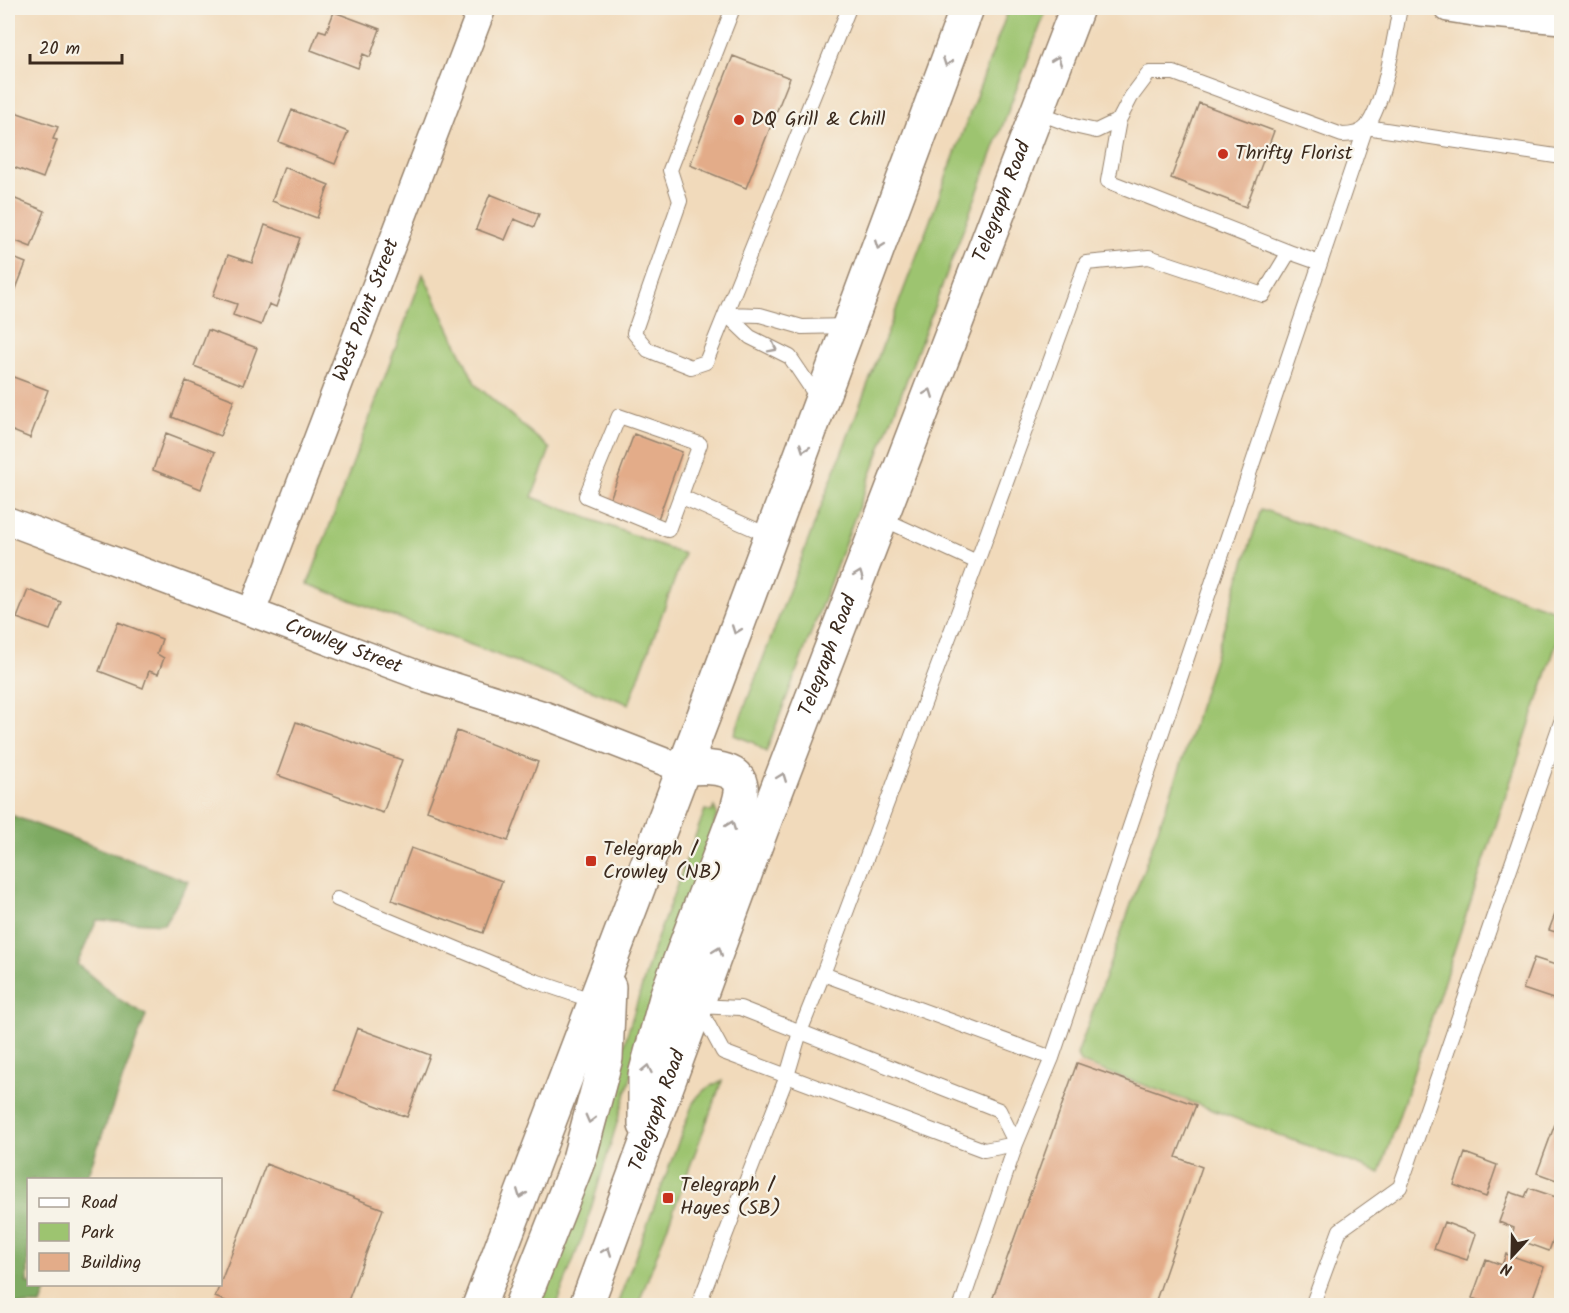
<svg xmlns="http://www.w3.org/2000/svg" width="1569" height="1313" font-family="Kalam,sans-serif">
  <rect width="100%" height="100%" fill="#f7f3e8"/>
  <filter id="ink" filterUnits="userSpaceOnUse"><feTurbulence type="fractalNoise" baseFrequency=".0167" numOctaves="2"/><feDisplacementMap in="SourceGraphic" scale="12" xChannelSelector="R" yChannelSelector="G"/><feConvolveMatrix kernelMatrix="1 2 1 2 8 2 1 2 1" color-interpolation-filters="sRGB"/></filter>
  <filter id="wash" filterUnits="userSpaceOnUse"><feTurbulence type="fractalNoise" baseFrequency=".008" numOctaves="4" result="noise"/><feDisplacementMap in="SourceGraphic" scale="24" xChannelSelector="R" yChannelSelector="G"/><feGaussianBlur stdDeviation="1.35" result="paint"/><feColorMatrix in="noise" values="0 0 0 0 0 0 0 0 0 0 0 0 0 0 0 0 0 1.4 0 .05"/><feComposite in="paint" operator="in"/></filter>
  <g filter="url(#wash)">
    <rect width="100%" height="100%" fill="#f1dabb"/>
    <!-- green -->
    <path fill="#9dc470" stroke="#6c7747" stroke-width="1.5" d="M1009,8H1047L766,752L752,742L734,735L925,234Z
      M423,274L476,385L550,449L532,497L684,554L629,704L308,584Z
      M1261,509L1551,609L1561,618V630L1380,1173L1197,1104L1082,1063L1077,1055L1180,768Z
      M714,807L717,814L714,824L720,826L658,988L583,1235L556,1305L534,1306L586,1168L655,944L705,810L712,812Z
      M722,1081L638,1305H617L693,1103C701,1091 709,1086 722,1081Z"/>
    <!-- forest -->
    <path fill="#7eaa62" stroke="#5c6a40" stroke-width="1.5" d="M8,814L189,882L164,924L97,920L77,964L120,1000L146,1015L86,1179L28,1180V1284L48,1285L41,1305H8Z"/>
    <g id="blocks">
      <!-- building -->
      <path fill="#e3ac89" d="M334,12L380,29L370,57L363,54L358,68L311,50L319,30L326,32Z
        M733,56L790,78L746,188L690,165Z
        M1199,103L1274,131L1246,207L1171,178Z
        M292,110L348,132L335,164L279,142Z
        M15,112L58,127L53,139L57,140L43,178L8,165V133Z
        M284,167L329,185L317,218L272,201Z
        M490,194L539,214L534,227L514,219L505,240L476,229Z
        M8,196L45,211L31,247L8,238Z
        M265,225L300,238L276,307L269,304L261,325L233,315L237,304L213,296L228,255L252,263Z
        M8,256L26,263L12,299L8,298Z
        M208,330L257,348L243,385L194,366Z
        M8,375L48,390L30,438L8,429Z
        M186,381L234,400L220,436L172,417Z
        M166,433L215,452L201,489L153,470Z
        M634,434L682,452L658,519L609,502Z
        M28,590L61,602L50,630L17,618Z
        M118,622L162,639L157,654L164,658L158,674L149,671L143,688L99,671Z
        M296,722L402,760L383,813L277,775Z
        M457,731L538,762L508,841L427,811Z
        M411,848L502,881L483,933L392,900Z
        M1562,896V934L1549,930Z
        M1534,958L1562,967V984L1556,1000L1523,989Z
        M357,1028L430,1055L407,1117L335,1090Z
        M1077,1063L1196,1105L1176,1157L1202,1167L1154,1306H990Z
        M1555,1124L1562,1127V1182L1537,1173Z
        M1465,1153L1497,1165L1486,1197L1454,1185Z
        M266,1164L383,1209L346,1306H238L215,1297Z
        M1529,1188L1562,1199V1231L1557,1229L1549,1251L1511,1237L1514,1228L1499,1222L1510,1192L1525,1197Z
        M1444,1222L1476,1234L1467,1260L1434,1249Z
        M1506,1254L1544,1267L1530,1306H1494L1472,1298L1486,1259L1502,1265Z"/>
    </g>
  </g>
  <g filter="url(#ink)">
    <use href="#blocks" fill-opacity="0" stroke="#96826c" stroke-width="1.5"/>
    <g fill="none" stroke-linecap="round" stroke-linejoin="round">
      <defs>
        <path id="lane" d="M733,8L670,170L680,201L634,333L648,350L691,367L706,362L849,8
          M1037,112L1074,126L1096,131L1119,120L1131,97L1149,73H1174L1342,135C1351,135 1361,134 1367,126C1385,102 1394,37 1400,8
          M1289,252L1320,263
          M726,314L750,337L790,357L819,400
          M726,314L760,315L802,327L848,326
          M619,416L700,444L668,530L586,496Z
          M682,497L770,536
          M881,518L977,562L823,974L1052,1058L1016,1144L961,1306
          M977,562L1086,263L1149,257L1263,295L1289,252L1108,181L1119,120
          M337,899L532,980L594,1001
          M698,1006L740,1008L999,1110L1016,1144L984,1150L723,1052Z
          M1052,1058L1366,127L1562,157
          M698,1306L787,1076L800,1032L823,974
          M1312,1306L1340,1230L1400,1187L1562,719"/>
        <g id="street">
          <path d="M1448,8L1480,13L1562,20"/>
          <path id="s1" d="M8,521L424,677L544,715L683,769"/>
          <path id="s2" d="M252,611L482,8"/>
        </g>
        <g id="primary">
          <path d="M645,1125V1075L667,994L737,809C739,802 742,793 741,786C737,764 699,767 683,769"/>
          <path d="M479,1306L717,681L967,8"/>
          <path d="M521,1306L579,1159L606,1058L609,987"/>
          <path id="s3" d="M586,1306L761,831L1077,8"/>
        </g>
      </defs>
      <!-- lane casing -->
      <use href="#lane" stroke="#96826c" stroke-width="16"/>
      <!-- street casing -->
      <use href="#street" stroke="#96826c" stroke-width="30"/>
      <!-- primary casing -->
      <use href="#primary" stroke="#96826c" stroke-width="36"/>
      <!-- lane -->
      <use href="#lane" stroke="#fff" stroke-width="14"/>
      <!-- street -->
      <use href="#street" stroke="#fff" stroke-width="27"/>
      <!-- primary -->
      <use href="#primary" stroke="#fff" stroke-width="33"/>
    </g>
    <!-- one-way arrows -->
    <defs><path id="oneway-chevron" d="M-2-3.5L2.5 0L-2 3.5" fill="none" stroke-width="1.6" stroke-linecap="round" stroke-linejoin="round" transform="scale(1.5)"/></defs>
    <g stroke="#a79f9a">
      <use href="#oneway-chevron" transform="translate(1057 60) rotate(-69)"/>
      <use href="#oneway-chevron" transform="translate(947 62) rotate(110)"/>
      <use href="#oneway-chevron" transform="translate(879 245) rotate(110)"/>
      <use href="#oneway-chevron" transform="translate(773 348) rotate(27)"/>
      <use href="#oneway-chevron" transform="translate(929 393) rotate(-69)"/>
      <use href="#oneway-chevron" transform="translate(804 448) rotate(110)"/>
      <use href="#oneway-chevron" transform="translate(859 575) rotate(-69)"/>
      <use href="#oneway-chevron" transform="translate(736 630) rotate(110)"/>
      <use href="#oneway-chevron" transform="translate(782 777) rotate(-69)"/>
      <use href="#oneway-chevron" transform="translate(731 825) rotate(-69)"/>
      <use href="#oneway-chevron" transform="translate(718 951) rotate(-70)"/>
      <use href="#oneway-chevron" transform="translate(647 1069) rotate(-78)"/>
      <use href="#oneway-chevron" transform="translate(590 1119) rotate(105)"/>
      <use href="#oneway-chevron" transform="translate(521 1194) rotate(111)"/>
      <use href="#oneway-chevron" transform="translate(607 1251) rotate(-70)"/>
    </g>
  </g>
  <!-- markers -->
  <g fill="#c8321e" stroke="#f7f3e8" stroke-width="2">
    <circle cx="739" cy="120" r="6"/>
    <circle cx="1223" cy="154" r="6"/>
    <rect x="585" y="855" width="12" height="12" rx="3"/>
    <rect x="662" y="1192" width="12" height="12" rx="3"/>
  </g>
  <g text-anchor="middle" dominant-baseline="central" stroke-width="4.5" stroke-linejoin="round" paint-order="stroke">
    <!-- poi labels -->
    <g font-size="20" fill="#3b2a1e" stroke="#f7f3e8" text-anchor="start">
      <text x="751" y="120">DQ Grill &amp; Chill</text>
      <text x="1235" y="154">Thrifty Florist</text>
      <text x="603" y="850">Telegraph /<tspan x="603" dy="23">Crowley (NB)</tspan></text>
      <text x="680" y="1186">Telegraph /<tspan x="680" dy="23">Hayes (SB)</tspan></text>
    </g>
    <!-- street labels -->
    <g font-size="20" fill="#3b2a1e" stroke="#f7f3e8">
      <text stroke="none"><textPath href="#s3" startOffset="1180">Telegraph Road</textPath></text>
      <text stroke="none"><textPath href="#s2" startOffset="322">West Point Street</textPath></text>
      <text stroke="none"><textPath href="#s1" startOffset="358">Crowley Street</textPath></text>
      <text stroke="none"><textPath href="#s3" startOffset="694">Telegraph Road</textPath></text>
      <text stroke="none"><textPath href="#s3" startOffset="208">Telegraph Road</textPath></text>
    </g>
  </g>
  <!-- margin -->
  <rect width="1569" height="1313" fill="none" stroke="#f7f3e8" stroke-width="30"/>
  <!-- legend -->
  <rect x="27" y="1178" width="195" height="108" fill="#f7f3e8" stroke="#aca397" stroke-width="1.5"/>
  <rect x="39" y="1198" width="30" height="9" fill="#ffffff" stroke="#aca397" stroke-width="1.5"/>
  <text x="81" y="1208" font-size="18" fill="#3b2a1e">Road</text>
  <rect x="39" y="1223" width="30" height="18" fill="#9dc470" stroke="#aca397" stroke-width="1.5"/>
  <text x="81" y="1238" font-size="18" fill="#3b2a1e">Park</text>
  <rect x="39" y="1253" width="30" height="18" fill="#e3ac89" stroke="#aca397" stroke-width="1.5"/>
  <text x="81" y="1268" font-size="18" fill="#3b2a1e">Building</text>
  <!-- north arrow -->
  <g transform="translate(1512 1256) rotate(202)" stroke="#f7f3e8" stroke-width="4.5" paint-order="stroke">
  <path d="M0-4.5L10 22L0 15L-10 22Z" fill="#3b2a1e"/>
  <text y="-9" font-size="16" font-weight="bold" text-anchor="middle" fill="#3b2a1e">N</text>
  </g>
  <!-- scale -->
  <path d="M30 54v9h92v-9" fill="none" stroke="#3b2a1e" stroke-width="3"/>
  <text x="39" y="54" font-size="18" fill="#3b2a1e" stroke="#f7f3e8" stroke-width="4.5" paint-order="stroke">20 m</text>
</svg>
